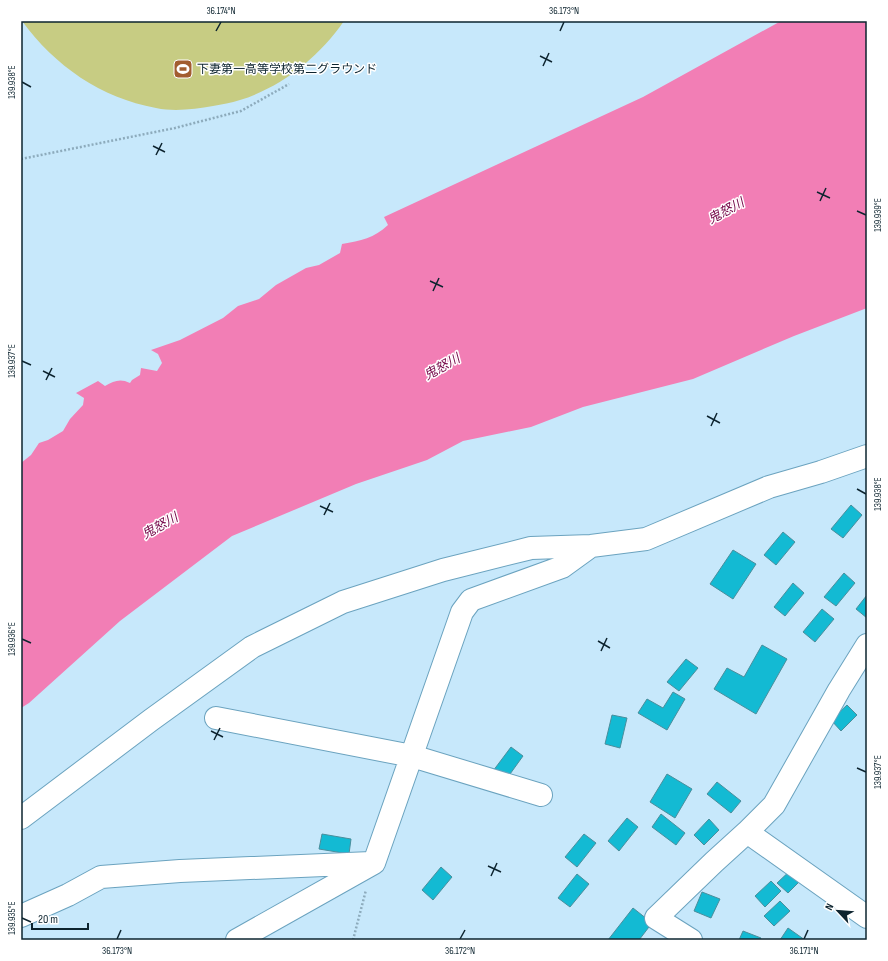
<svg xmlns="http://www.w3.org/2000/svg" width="888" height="961" font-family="'Sofia Sans Condensed','Noto Sans JP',sans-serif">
  <rect width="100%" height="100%" fill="#c7e8fb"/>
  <!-- green -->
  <path fill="#c7cc83" d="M22,21H344C319,57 282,87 240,100C231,103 222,104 213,106C195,109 175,112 156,108C101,98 55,66 22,21Z"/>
  <!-- water -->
  <path fill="#f27eb5" d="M781,21H867V308L794,336L693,379L583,407L531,427L463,441L427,460L356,484L232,536L120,621L29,703L21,708V463L31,455L39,443L48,440L63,431L70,419L83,405L84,398L76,393L98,381L105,386C114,381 120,378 130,383L132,380L140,375L141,368L157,371L162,363L158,354L151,350L180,340L223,318L238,306L259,299L276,285L306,268L319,265L340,253L342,244C361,241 374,238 388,225L384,217L643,97Z"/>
  <!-- building -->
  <path fill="#13bad3" stroke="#4a8e9c" d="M851,505L862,515L843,538L831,529Z
    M783,532L795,542L776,565L764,555Z
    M733,550L756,564L733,599L710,584Z
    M844,573L855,583L836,606L824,597Z
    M793,583L804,593L785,616L774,607Z
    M867,595V618L856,609Z
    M822,609L834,619L815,642L803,632Z
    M762,645L787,659L756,714L714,689L727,668L744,677Z
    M686,659L698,668L679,691L667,682Z
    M673,692L685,699L667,730L638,713L647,699L663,708Z
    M847,705L857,715L841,731L831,720Z
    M612,715L627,718L620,748L605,744Z
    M511,747L523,756L505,781L493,771Z
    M667,774L692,789L675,818L650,802Z
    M717,782L741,801L731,813L707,794Z
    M661,814L685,833L676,845L652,827Z
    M627,818L638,827L619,851L608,841Z
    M709,819L719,830L704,845L694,835Z
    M322,834L351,839L349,854L319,849Z
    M584,834L596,843L577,867L565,857Z
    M441,867L452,877L433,900L422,890Z
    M793,868L803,878L788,893L777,883Z
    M577,874L589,884L570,907L558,898Z
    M771,881L781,891L765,907L755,896Z
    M702,892L720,899L711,918L694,911Z
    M780,901L790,911L774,926L764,916Z
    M633,908L652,923L639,940H608Z
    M788,928L805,940H780Z
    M743,931L761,938L760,940H739Z"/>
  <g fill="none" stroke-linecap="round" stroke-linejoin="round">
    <defs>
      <path id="minor" d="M867,645L839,690L774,805L747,832L867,917
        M216,718L412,756L541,795
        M21,818L151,720L252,647L343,602L443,570L531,548L591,546L646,539L769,487L821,472L867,456
        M21,916L68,895L101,877L180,871L371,863
        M237,940L374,863L462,612L471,600L562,567L591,546
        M691,940L656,918L714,862L747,832"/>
    </defs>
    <!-- minor casing -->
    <use href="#minor" stroke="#6ba3bf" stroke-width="24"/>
    <!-- path -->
    <path stroke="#8dabbc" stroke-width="2.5" stroke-dasharray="2 2" stroke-linecap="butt" d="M21,159L175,128L241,111L289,84
      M353,940L366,890"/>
    <!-- minor -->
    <use href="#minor" stroke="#fff" stroke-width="22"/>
  </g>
  <!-- ticks -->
  <path fill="none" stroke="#0d242f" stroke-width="1.5" d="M216,31L221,22M560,31L564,22M540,56L552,62M543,66L549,53M22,82L31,87M153,146L165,152M156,155L162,143M817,192L830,198M820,201L826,188M857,211L866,215M430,281L443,287M433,291L439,278M22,361L31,365M43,371L55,377M46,380L52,368M707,416L720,423M711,426L717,413M857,489L866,494M320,506L333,512M324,515L330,503M22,639L31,643M598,641L610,648M601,651L607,638M211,731L223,737M214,740L220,728M857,768L866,772M488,866L501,872M491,876L497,863M22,918L31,922M117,939L121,930M460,939L465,930M804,939L808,930"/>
  <!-- icons -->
  <defs>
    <symbol id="stadium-square" viewBox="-11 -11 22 22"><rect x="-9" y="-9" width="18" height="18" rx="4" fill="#a25d30" stroke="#fff"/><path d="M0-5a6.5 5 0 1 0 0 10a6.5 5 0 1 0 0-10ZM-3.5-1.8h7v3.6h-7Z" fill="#fff"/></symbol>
  </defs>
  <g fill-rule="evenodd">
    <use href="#stadium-square" x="172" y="58" width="22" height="22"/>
  </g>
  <g text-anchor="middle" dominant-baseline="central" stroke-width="3" stroke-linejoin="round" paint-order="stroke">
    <!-- poi labels -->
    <g font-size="12" fill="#0d242f" stroke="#fff" text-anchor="start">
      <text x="197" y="69">下妻第一高等学校第二グラウンド</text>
    </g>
    <!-- water labels -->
    <g font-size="13" font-style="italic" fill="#750849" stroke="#fff">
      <text transform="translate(726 211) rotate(-28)">鬼怒川</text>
      <text transform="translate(442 367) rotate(-29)">鬼怒川</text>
      <text transform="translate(160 526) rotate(-29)">鬼怒川</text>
    </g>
  </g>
  <!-- border -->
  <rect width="888" height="961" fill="none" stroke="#ffffff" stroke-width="44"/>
  <!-- north arrow -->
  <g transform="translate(838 911) rotate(296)" stroke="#ffffff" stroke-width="3" paint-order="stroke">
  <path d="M0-3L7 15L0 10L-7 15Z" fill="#0d242f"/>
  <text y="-6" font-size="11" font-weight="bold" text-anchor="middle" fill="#0d242f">N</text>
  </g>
  <!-- scale -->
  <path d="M32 923v6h56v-6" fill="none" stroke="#0d242f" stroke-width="2"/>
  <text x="38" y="923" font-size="12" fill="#0d242f" stroke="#ffffff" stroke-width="3" paint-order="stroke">20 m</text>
  <rect x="22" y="22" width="844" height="917" fill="none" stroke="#0d242f" stroke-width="1.5"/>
  <g font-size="10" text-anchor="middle" fill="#0d242f">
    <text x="221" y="14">36.174°N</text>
    <text x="564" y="14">36.173°N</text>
    <text transform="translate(11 82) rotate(-90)" y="4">139.938°E</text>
    <text transform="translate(877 215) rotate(-90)" y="4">139.939°E</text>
    <text transform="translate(11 361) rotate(-90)" y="4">139.937°E</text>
    <text transform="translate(877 494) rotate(-90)" y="4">139.938°E</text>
    <text transform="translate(11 639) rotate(-90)" y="4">139.936°E</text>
    <text transform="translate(877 772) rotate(-90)" y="4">139.937°E</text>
    <text transform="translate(11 918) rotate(-90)" y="4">139.935°E</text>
    <text x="117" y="954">36.173°N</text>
    <text x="460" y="954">36.172°N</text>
    <text x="804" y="954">36.171°N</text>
  </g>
</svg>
